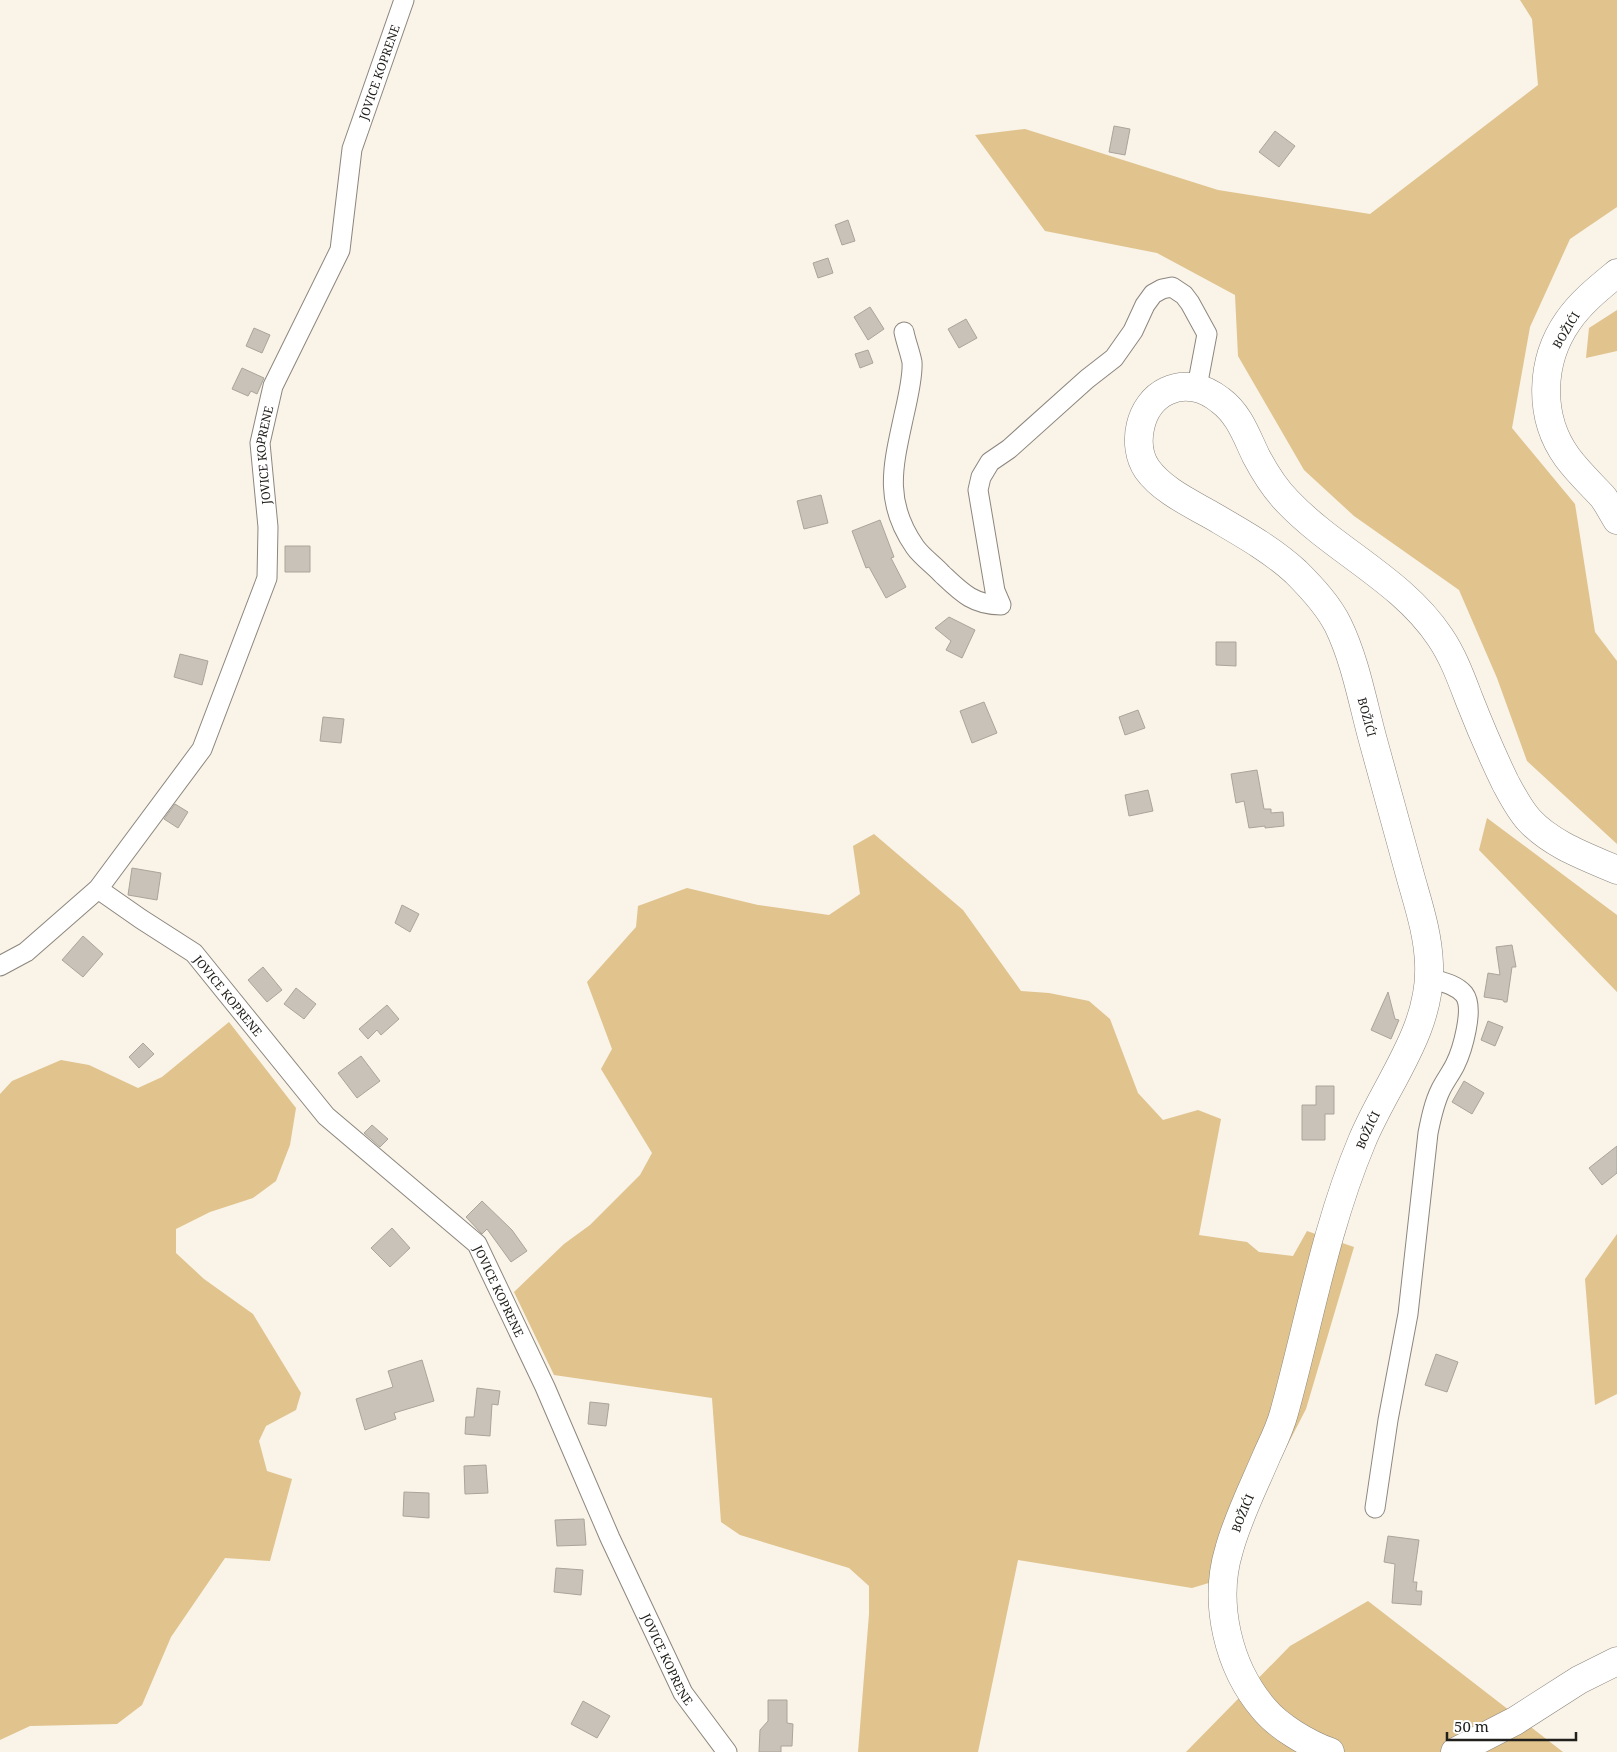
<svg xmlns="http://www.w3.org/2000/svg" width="1617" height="1752" font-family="'Noto Serif',serif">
  <rect width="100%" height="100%" fill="#f9f3e8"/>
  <!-- green -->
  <path fill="#e0c38d" d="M1520,0H1617V207L1570,239L1530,327L1512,428L1575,504L1595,632L1617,661V844L1527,761L1497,678L1459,590L1354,516L1304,470L1238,356L1235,295L1157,253L1045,231L975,135L1025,129L1218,190L1370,214L1538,85L1532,19Z
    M1617,310V351L1586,358L1589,328Z
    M1487,818L1617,915V992L1479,850Z
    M874,834L963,910L1021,991L1049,993L1089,1001L1110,1019L1138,1093L1163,1120L1198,1110L1221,1119L1199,1235L1247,1242L1259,1252L1293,1256L1307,1231L1354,1247L1306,1409L1251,1516L1232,1576L1192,1588L1018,1560L978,1752H858L869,1614V1586L849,1568L740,1535L721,1522L712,1398L554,1375L514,1292L564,1244L590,1225L640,1175L652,1153L601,1069L612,1049L587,982L636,927L638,906L687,888L758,905L829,915L860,894L853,846Z
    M229,1022L296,1108L290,1145L276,1181L253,1198L210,1212L176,1229V1253L204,1279L253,1314L301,1393L296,1410L266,1426L259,1441L267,1471L292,1479L270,1561L225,1558L171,1637L142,1705L117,1724L30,1726L0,1740V1094L12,1081L61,1060L89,1065L138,1088L162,1077Z
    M1617,1234V1394L1595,1405L1585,1279Z
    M1368,1601L1563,1752H1186L1290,1646Z"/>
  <!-- building -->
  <path fill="#c8c2b8" stroke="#aaa49a" d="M1114,126L1130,129L1125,155L1109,152Z
    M1275,131L1295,146L1279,167L1259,152Z
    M848,220L855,241L842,245L835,225Z
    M828,258L833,273L818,278L813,263Z
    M870,307L884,329L868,340L854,317Z
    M966,319L977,338L959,348L948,329Z
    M254,328L270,335L262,353L246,346Z
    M868,350L873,363L860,368L855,354Z
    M242,368L264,378L257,394L251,391L248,396L232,389Z
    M821,495L828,523L804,529L797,501Z
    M880,520L894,557L891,558L906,587L886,598L869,567L866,568L852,531Z
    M285,546H310V572H285Z
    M949,617L975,630L962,658L946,650L951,641L935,628Z
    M1216,642H1236V666L1216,665Z
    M180,654L208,661L202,685L174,677Z
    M984,702L997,733L972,743L960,711Z
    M1138,710L1145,728L1125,735L1119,717Z
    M323,717L344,719L341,743L320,741Z
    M1257,770L1264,809H1271V813L1283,812L1284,826L1265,828V826L1249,828L1244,801L1236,803L1231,774Z
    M1148,790L1153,811L1129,816L1125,795Z
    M175,804L188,812L178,828L164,819Z
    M132,868L161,873L157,900L128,895Z
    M402,905L419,914L410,932L395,923Z
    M83,936L103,954L83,977L62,960Z
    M1512,945L1516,967H1512L1507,1002H1504L1503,1000L1484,997L1488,973L1500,975L1496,947Z
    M263,967L282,990L267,1002L248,980Z
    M296,988L316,1004L304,1019L284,1004Z
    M1388,992L1395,1019L1399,1020L1391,1039L1371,1030Z
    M387,1005L399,1019L381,1035L377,1030L368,1039L359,1029Z
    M1488,1021L1503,1027L1495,1046L1481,1040Z
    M143,1043L154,1054L139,1068L129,1057Z
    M361,1056L380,1081L357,1098L338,1073Z
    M1464,1081L1484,1093L1472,1114L1452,1102Z
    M1316,1086H1334V1114H1325V1140H1302V1105H1316Z
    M372,1125L388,1139L380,1147L364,1133Z
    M1617,1146V1173L1602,1185L1589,1168Z
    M482,1201L512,1230L527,1251L511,1262L487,1229L482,1234L466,1217Z
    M392,1228L410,1248L390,1267L371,1248Z
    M1436,1354L1458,1362L1447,1392L1425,1385Z
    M422,1360L434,1401L394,1413L396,1419L365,1430L356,1399L393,1387L388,1371Z
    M477,1388L500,1391L498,1405L492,1404L490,1436L465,1434L466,1417H474Z
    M590,1402L609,1404L606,1426L588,1424Z
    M486,1465L488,1493L465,1494L464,1466Z
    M404,1492L429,1493V1518L403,1516Z
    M584,1519L586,1545L557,1546L555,1520Z
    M1388,1536L1419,1540L1413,1582H1417L1416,1591H1422L1421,1605L1392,1603L1395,1564L1384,1562Z
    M556,1568L583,1570L581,1595L554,1592Z
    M768,1700H787V1723L793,1724L792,1746H781V1752H759L760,1730L768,1721Z
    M583,1701L610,1716L597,1738L571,1724Z"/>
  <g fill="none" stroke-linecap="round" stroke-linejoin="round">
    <defs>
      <g id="minor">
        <path d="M904,332C906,342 910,352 912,362C913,375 907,402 904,415C893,466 883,501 915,547C922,557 934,565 942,574C961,592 973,605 1001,605L995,591L978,490L981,477L990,462L1009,449L1087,379L1114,358L1133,331L1145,305L1153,294L1162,289L1172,287L1184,295L1190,303L1207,334L1197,387"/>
        <path id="s1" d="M98,889L141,919L194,953L326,1116L477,1244L545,1387L610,1538L683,1693L727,1752"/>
        <path id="s2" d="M0,966L26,952L98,889L202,749L267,578L268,527L260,443L273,386L340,250L352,149L404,0"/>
        <path d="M1375,1508L1388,1420L1408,1314L1428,1133C1431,1118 1434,1103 1441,1089C1445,1081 1451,1073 1455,1065C1462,1051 1475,1008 1464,994C1455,984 1442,982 1429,978"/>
      </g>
      <g id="secondary">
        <path d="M1617,273C1600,287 1581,302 1568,321C1540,361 1538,417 1567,457C1578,472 1591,484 1603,497C1608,504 1612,512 1617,520"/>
        <path id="s3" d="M1330,1752C1308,1744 1279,1727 1264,1709C1228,1667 1213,1603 1229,1550C1238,1517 1254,1486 1267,1455C1273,1442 1280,1428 1284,1413C1309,1323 1325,1229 1362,1141C1386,1083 1432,1030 1429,964C1428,933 1418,904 1410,875C1398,831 1386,788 1374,744C1363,705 1356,662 1338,625C1328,605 1312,588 1296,572C1271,549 1240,532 1211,515C1190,503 1162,490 1147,469C1131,445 1139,404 1167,391C1185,382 1205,388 1220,400C1239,414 1246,435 1256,456C1265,473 1275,489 1288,502C1335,551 1402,580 1440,637C1453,656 1461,678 1469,699C1480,727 1492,755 1505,782C1512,795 1519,809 1529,820C1552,845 1587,857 1617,870"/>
        <path d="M1455,1752L1515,1721L1579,1680L1617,1661"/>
      </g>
    </defs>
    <!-- minor casing -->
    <use href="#minor" stroke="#8c867d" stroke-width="21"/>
    <!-- secondary casing -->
    <use href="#secondary" stroke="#8c867d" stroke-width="29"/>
    <!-- minor -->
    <use href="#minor" stroke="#fff" stroke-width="19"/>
    <!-- secondary -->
    <use href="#secondary" stroke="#fff" stroke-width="28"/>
  </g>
  <g text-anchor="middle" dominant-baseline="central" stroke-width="4.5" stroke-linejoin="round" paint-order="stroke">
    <!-- street labels -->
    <g font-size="12" fill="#22201c" stroke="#fff">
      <text stroke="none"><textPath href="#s2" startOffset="1011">JOVICE KOPRENE</textPath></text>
      <text transform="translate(1566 330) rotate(-59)">BOŽIĆI</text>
      <text stroke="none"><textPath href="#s2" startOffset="606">JOVICE KOPRENE</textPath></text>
      <text transform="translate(1367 717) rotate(75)">BOŽIĆI</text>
      <text stroke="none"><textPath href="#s1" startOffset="170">JOVICE KOPRENE</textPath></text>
      <text stroke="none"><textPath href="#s3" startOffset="692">BOŽIĆI</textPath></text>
      <text stroke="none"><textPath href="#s1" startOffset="575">JOVICE KOPRENE</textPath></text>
      <text stroke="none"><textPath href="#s3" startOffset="288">BOŽIĆI</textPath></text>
      <text stroke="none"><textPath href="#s1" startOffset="980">JOVICE KOPRENE</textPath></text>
    </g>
  </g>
  <!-- scale -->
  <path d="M1447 1732v8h129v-8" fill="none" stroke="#22201c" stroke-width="2.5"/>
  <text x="1454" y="1732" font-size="15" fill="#22201c" stroke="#ffffff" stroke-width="4" paint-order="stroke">50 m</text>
</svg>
